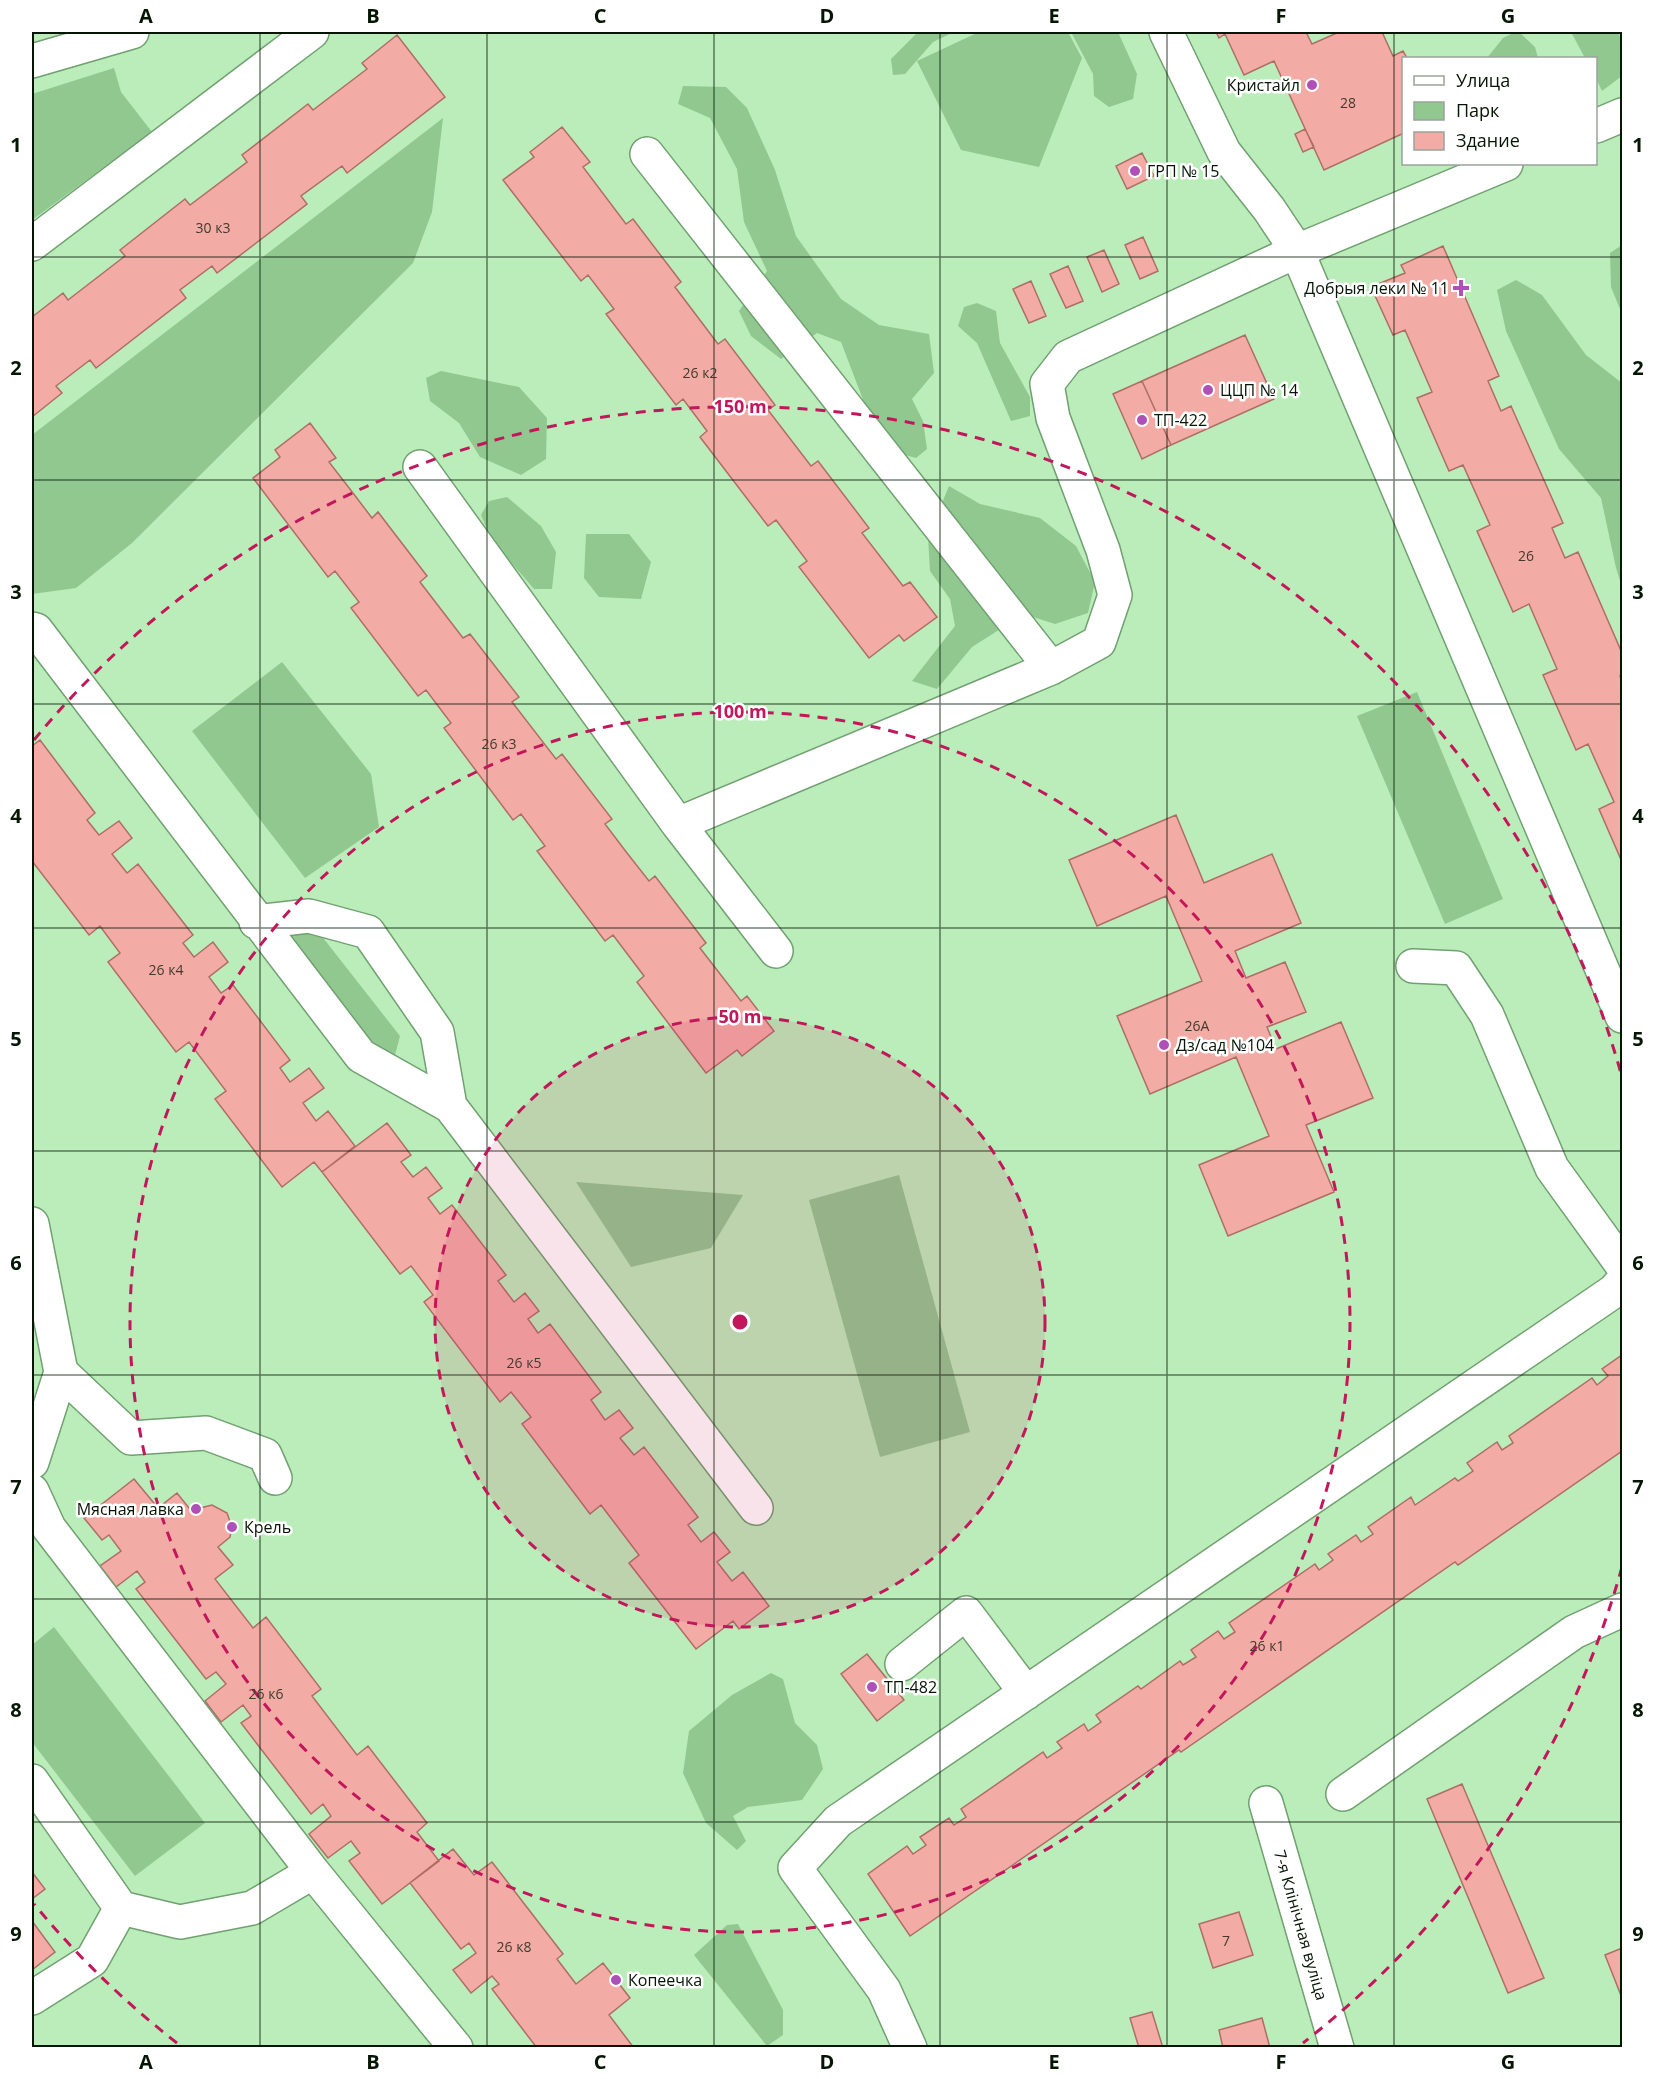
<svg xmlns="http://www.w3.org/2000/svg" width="1654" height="2079" font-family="'Open Sans',sans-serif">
  <rect width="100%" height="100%" fill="#bbedba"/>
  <!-- green -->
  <path fill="#90c890" d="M918,32H954L933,42L905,74L893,75L891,59Z
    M979,32H1068L1082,58L1039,167L961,150L917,61Z
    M1071,32H1118L1137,74L1133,99L1109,107L1094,96L1093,74Z
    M1515,32H1519L1535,47L1538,58H1487L1503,38Z
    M1571,32H1618L1622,40V76L1602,91L1596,78V58H1585Z
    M114,68L121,92L152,132L32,220V94Z
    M683,86L726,87L747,108L775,170L796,236L841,299L879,325L929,334L934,373L912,399L923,421L927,449L916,458L891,451L867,410L841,342L817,333L781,359L751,336L739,311L767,271L744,222L737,169L710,118L678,104Z
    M443,118L432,212L413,263L132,543L76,588L32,594V435Z
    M1622,245V314L1611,287L1610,253Z
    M1516,280L1542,295L1586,355L1622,383V587L1616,568L1601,498L1559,449L1506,331L1497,290Z
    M977,303L996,311L1000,343L1030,397V416L1011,421L977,343L958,326L964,307Z
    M441,371L519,387L547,418L546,459L521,475L480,457L459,423L430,401L426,378Z
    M949,486L980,504L1040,518L1076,546L1095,582L1088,613L1055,624L1024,614L972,647L937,689L912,681L955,626L950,599L930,571L928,537Z
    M507,497L541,526L556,552L552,589H534L491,539L481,515L489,501Z
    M586,534H629L651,562L641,599L599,597L584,578Z
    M282,662L371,774L379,827L305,878L192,731Z
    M1417,692L1503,899L1445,924L1357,716Z
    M313,925L400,1036L395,1055L373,1057L286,947L291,929Z
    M899,1175L970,1432L880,1457L809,1200Z
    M576,1182L743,1195L711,1248L631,1267Z
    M54,1627L205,1823L135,1876L32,1742V1645Z
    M771,1673L783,1679L795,1723L817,1745L823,1769L802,1800L748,1807L733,1816L746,1841L737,1850L706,1823L683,1773L689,1731L732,1695Z
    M738,1924L783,2010V2035L767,2046L694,1955L727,1925Z"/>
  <!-- building -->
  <path fill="#f3aba5" stroke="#af6d68" stroke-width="1.5" d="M1216,32H1306L1312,44L1339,32H1382L1393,56L1403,51L1407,58H1404V133L1324,170L1274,61L1244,75L1225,34L1219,38Z
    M397,35L445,97L347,173L342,166L301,196L307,204L217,273L212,266L180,290L186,298L96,368L90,360L56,386L62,393L32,417V317L63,293L68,300L125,256L120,250L185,199L190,205L247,162L242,155L308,104L313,110L367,69L362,63Z
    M562,127L590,162L583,167L626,224L633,219L681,282L675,287L718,344L725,339L775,405L768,410L811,466L818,461L869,528L862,533L903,586L910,582L937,617L904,641L899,635L869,658L799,567L807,561L776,520L768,526L700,437L707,431L683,399L676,405L606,314L614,309L588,275L581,281L503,180L534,157L530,152Z
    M1305,129L1314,147L1303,152L1295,134Z
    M1142,153L1154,176L1127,189L1116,166Z
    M1143,237L1158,271L1140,279L1125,245Z
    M1443,246L1499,376L1488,381L1501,411L1511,406L1563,523L1552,528L1565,558L1578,552L1622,653V675L1620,676L1622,682V862L1599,809L1614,802L1588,744L1576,750L1543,675L1557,669L1529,604L1513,612L1477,531L1490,525L1463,465L1449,471L1417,398L1432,392L1405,330L1393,335L1371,287L1405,273L1401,265Z
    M1104,250L1119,284L1102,292L1087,257Z
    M1068,266L1083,301L1066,308L1050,274Z
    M1031,281L1046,316L1029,323L1013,289Z
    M1245,335L1274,399L1171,445L1142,381Z
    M1142,381L1171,445L1142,459L1113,394Z
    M310,423L336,458L329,462L353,493L372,518L378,512L427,576L420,582L463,638L470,634L519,697L512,702L556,759L562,754L612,819L605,824L627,853L649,881L655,876L706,943L700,948L741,1001L747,996L774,1031L742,1056L737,1050L706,1073L637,982L644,976L613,935L605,941L537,851L545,846L521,814L513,820L444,728L451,723L426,690L418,696L351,608L359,602L335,571L328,577L253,478L280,457L275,450Z
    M40,740L95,813L87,820L99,835L119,821L132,838L112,854L127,873L138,864L193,935L183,943L194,957L213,942L228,962L209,977L221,993L233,985L290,1060L280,1068L290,1082L309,1068L324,1088L303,1103L316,1121L328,1111L355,1146L322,1172L314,1162L282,1187L215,1099L226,1091L189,1042L176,1052L108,962L120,953L100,926L89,935L32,861V746Z
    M1176,815L1204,883L1272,854L1301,923L1235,951L1246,978L1285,962L1306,1012L1267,1027L1276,1049L1341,1022L1373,1098L1306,1125L1334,1192L1228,1236L1199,1165L1269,1136L1236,1057L1150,1094L1117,1016L1202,981L1166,896L1097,926L1069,860Z
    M387,1123L411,1155L401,1162L413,1177L426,1167L442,1188L428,1198L440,1214L452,1205L506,1275L498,1281L514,1302L525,1293L539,1311L528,1319L538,1333L550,1324L601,1392L591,1400L605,1420L619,1410L633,1428L620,1438L634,1455L644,1447L698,1517L688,1525L701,1542L714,1532L730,1552L717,1562L732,1581L743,1572L769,1606L739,1629L733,1621L696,1649L629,1563L639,1555L601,1505L590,1514L522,1424L531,1417L511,1392L500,1402L424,1302L433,1295L411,1266L400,1274L322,1172Z
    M1622,1355V1451L1458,1565L1455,1562L1181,1752L1179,1750L910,1936L868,1874L907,1846L913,1854L926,1845L920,1837L949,1818L954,1825L966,1817L961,1809L1043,1752L1047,1758L1062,1748L1057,1742L1084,1724L1088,1731L1101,1722L1096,1715L1138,1686L1141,1689L1180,1661L1183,1665L1196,1657L1191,1650L1218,1631L1224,1639L1235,1632L1229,1623L1315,1564L1319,1570L1333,1560L1328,1554L1356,1535L1361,1542L1373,1534L1368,1527L1411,1497L1415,1505L1455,1478L1458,1481L1473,1471L1467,1463L1497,1442L1502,1450L1513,1443L1509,1436L1592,1378L1597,1385L1608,1376L1602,1369Z
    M134,1479L158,1508L177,1493L193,1513L196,1509L212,1505L227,1513L232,1527L230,1537L218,1547L233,1565L215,1579L253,1628L266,1617L321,1689L312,1696L357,1755L368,1746L427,1823L417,1832L439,1861L382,1904L349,1861L360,1853L351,1841L328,1858L309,1834L331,1816L323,1804L311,1814L241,1723L251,1716L243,1705L221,1722L205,1701L226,1684L216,1672L206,1679L136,1589L145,1582L137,1571L116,1587L100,1566L121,1551L109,1535L102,1540L84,1518Z
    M867,1654L904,1700L877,1721L841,1674Z
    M1462,1784L1544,1978L1508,1993L1427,1799Z
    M453,1849L474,1875L492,1862L563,1954L557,1959L576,1984L603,1963L630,1998L609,2015L634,2048H537L492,1989L499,1984L492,1976L471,1993L453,1970L476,1953L469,1943L461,1949L410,1883Z
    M32,1872L45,1889L32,1899Z
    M1239,1912L1253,1955L1213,1968L1199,1924Z
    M32,1921L55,1952L32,1970Z
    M1622,1948V1998L1605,1955Z
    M1152,2012L1163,2048H1139L1130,2018Z
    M1262,2018L1270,2048H1223L1219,2030Z"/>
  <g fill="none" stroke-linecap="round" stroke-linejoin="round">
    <defs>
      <path id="minor" d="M32,61L132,32
        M1596,126L1622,115
        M647,154L1051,668
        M1506,164L1297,251L1622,1016
        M32,244L312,32
        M420,467L678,824L1051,668L1099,642L1115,595L1103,550L1053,418L1047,384L1068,357L1297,251L1269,209L1224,152L1166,32
        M32,629L36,630L361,1056L450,1106L756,1508
        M678,824L776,951
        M256,922L309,916L368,932L437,1032L450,1106
        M1413,966L1456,968L1487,1015L1552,1168L1622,1265
        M32,1224L61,1372L32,1462
        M61,1372L131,1438L206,1433L265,1455L275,1478
        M32,1491L49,1528L313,1872L456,2048
        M902,1664L966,1613L1026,1693
        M32,1781L121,1908L92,1960L32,1998
        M1343,1794L1574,1632L1622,1610
        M1266,1803L1337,2048
        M121,1908L180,1922L252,1908L313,1872
        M910,2048L884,1990L795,1868L838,1821L1614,1291L1622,1282"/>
    </defs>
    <!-- minor casing -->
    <use href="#minor" stroke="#71a071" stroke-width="36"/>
    <!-- minor -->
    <use href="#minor" stroke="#fff" stroke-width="33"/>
  </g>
  <!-- grid -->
  <path fill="none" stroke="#051605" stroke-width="1.5" stroke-opacity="0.55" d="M260,32V2048M487,32V2048M714,32V2048M940,32V2048M1167,32V2048M1394,32V2048M32,257H1622M32,480H1622M32,704H1622M32,928H1622M32,1151H1622M32,1375H1622M32,1599H1622M32,1822H1622"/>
  <!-- distance rings -->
  <circle cx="740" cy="1322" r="305" fill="#c2185b" fill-opacity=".12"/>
  <g fill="none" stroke="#c2185b" stroke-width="3" stroke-dasharray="10 8">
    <circle cx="740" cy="1322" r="305"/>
    <circle cx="740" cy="1322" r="610"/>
    <path d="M1622 1567A915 915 0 0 1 1303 2043M177 2043A915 915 0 0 1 34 1904M34 740A915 915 0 0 1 1622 1077"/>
  </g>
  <!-- markers -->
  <g fill="#af4fb8" stroke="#fff" stroke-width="2">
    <circle cx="1312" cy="85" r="6"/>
    <circle cx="1135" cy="171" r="6"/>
    <path d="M1458 279h6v6h6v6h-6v6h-6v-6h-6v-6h6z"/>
    <circle cx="1208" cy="390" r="6"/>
    <circle cx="1142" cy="420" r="6"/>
    <circle cx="1164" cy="1045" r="6"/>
    <circle cx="196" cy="1509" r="6"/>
    <circle cx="232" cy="1527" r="6"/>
    <circle cx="872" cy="1687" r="6"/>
    <circle cx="616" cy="1980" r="6"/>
  </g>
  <g text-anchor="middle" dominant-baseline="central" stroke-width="5" stroke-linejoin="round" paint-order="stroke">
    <!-- number labels -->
    <g font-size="14" fill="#403b2d">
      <text x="1348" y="102">28</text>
      <text x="213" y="227">30 к3</text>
      <text x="700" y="372">26 к2</text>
      <text x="1526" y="555">26</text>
      <text x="499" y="743">26 к3</text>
      <text x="166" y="969">26 к4</text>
      <text x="1197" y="1025">26А</text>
      <text x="524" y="1362">26 к5</text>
      <text x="1267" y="1645">26 к1</text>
      <text x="266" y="1693">26 к6</text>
      <text x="1226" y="1940">7</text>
      <text x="514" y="1946">26 к8</text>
    </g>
    <!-- poi labels -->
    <g font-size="16" fill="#051605" stroke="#fff" text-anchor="start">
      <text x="1300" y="85" text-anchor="end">Кристайл</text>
      <text x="1147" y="171">ГРП № 15</text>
      <text x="1449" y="288" text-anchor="end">Добрыя леки № 11</text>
      <text x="1220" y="390">ЦЦП № 14</text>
      <text x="1154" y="420">ТП-422</text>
      <text x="1176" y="1045">Дз/сад №104</text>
      <text x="184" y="1509" text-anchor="end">Мясная лавка</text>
      <text x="244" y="1527">Крель</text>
      <text x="884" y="1687">ТП-482</text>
      <text x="628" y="1980">Копеечка</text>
    </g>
    <!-- street labels -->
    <g font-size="16" fill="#051605" stroke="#fff">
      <text transform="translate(1301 1925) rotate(74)">7-я Клінічная вуліца</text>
    </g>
  </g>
  <circle cx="740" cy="1322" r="9" fill="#c2185b" stroke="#fff" stroke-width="3"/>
  <g font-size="18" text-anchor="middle" font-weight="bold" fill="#c2185b" stroke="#fff" stroke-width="5" stroke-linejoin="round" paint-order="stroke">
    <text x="740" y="413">150 m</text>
    <text x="740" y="718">100 m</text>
    <text x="740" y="1023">50 m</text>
  </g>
  <!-- border -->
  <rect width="1654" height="2079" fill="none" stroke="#ffffff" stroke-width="66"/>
  <!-- legend -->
  <rect x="1402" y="57" width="195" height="108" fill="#ffffff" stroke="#9ba29b" stroke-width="1.5"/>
  <rect x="1414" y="76" width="30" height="9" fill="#ffffff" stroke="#9ba29b" stroke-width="1.5"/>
  <text x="1456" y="87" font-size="18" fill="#051605">Улица</text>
  <rect x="1414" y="102" width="30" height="18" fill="#90c890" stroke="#9ba29b" stroke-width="1.5"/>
  <text x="1456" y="117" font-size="18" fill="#051605">Парк</text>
  <rect x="1414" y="132" width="30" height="18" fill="#f3aba5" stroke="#9ba29b" stroke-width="1.5"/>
  <text x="1456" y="147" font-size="18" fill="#051605">Здание</text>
  <rect x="33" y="33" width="1588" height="2013" fill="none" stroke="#051605" stroke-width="2"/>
  <g font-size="20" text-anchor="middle" font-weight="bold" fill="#051605">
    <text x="146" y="23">A</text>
    <text x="373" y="23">B</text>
    <text x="600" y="23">C</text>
    <text x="827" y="23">D</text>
    <text x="1054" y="23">E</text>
    <text x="1281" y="23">F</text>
    <text x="1508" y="23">G</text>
    <text x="16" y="152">1</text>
    <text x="1638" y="152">1</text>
    <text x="16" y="375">2</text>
    <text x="1638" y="375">2</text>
    <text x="16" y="599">3</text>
    <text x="1638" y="599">3</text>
    <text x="16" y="823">4</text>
    <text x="1638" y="823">4</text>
    <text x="16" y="1046">5</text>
    <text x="1638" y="1046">5</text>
    <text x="16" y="1270">6</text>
    <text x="1638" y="1270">6</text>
    <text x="16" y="1494">7</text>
    <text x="1638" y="1494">7</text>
    <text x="16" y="1717">8</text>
    <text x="1638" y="1717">8</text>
    <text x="16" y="1941">9</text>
    <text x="1638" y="1941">9</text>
    <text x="146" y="2069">A</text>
    <text x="373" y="2069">B</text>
    <text x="600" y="2069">C</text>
    <text x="827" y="2069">D</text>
    <text x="1054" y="2069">E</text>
    <text x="1281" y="2069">F</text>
    <text x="1508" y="2069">G</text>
  </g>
</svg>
